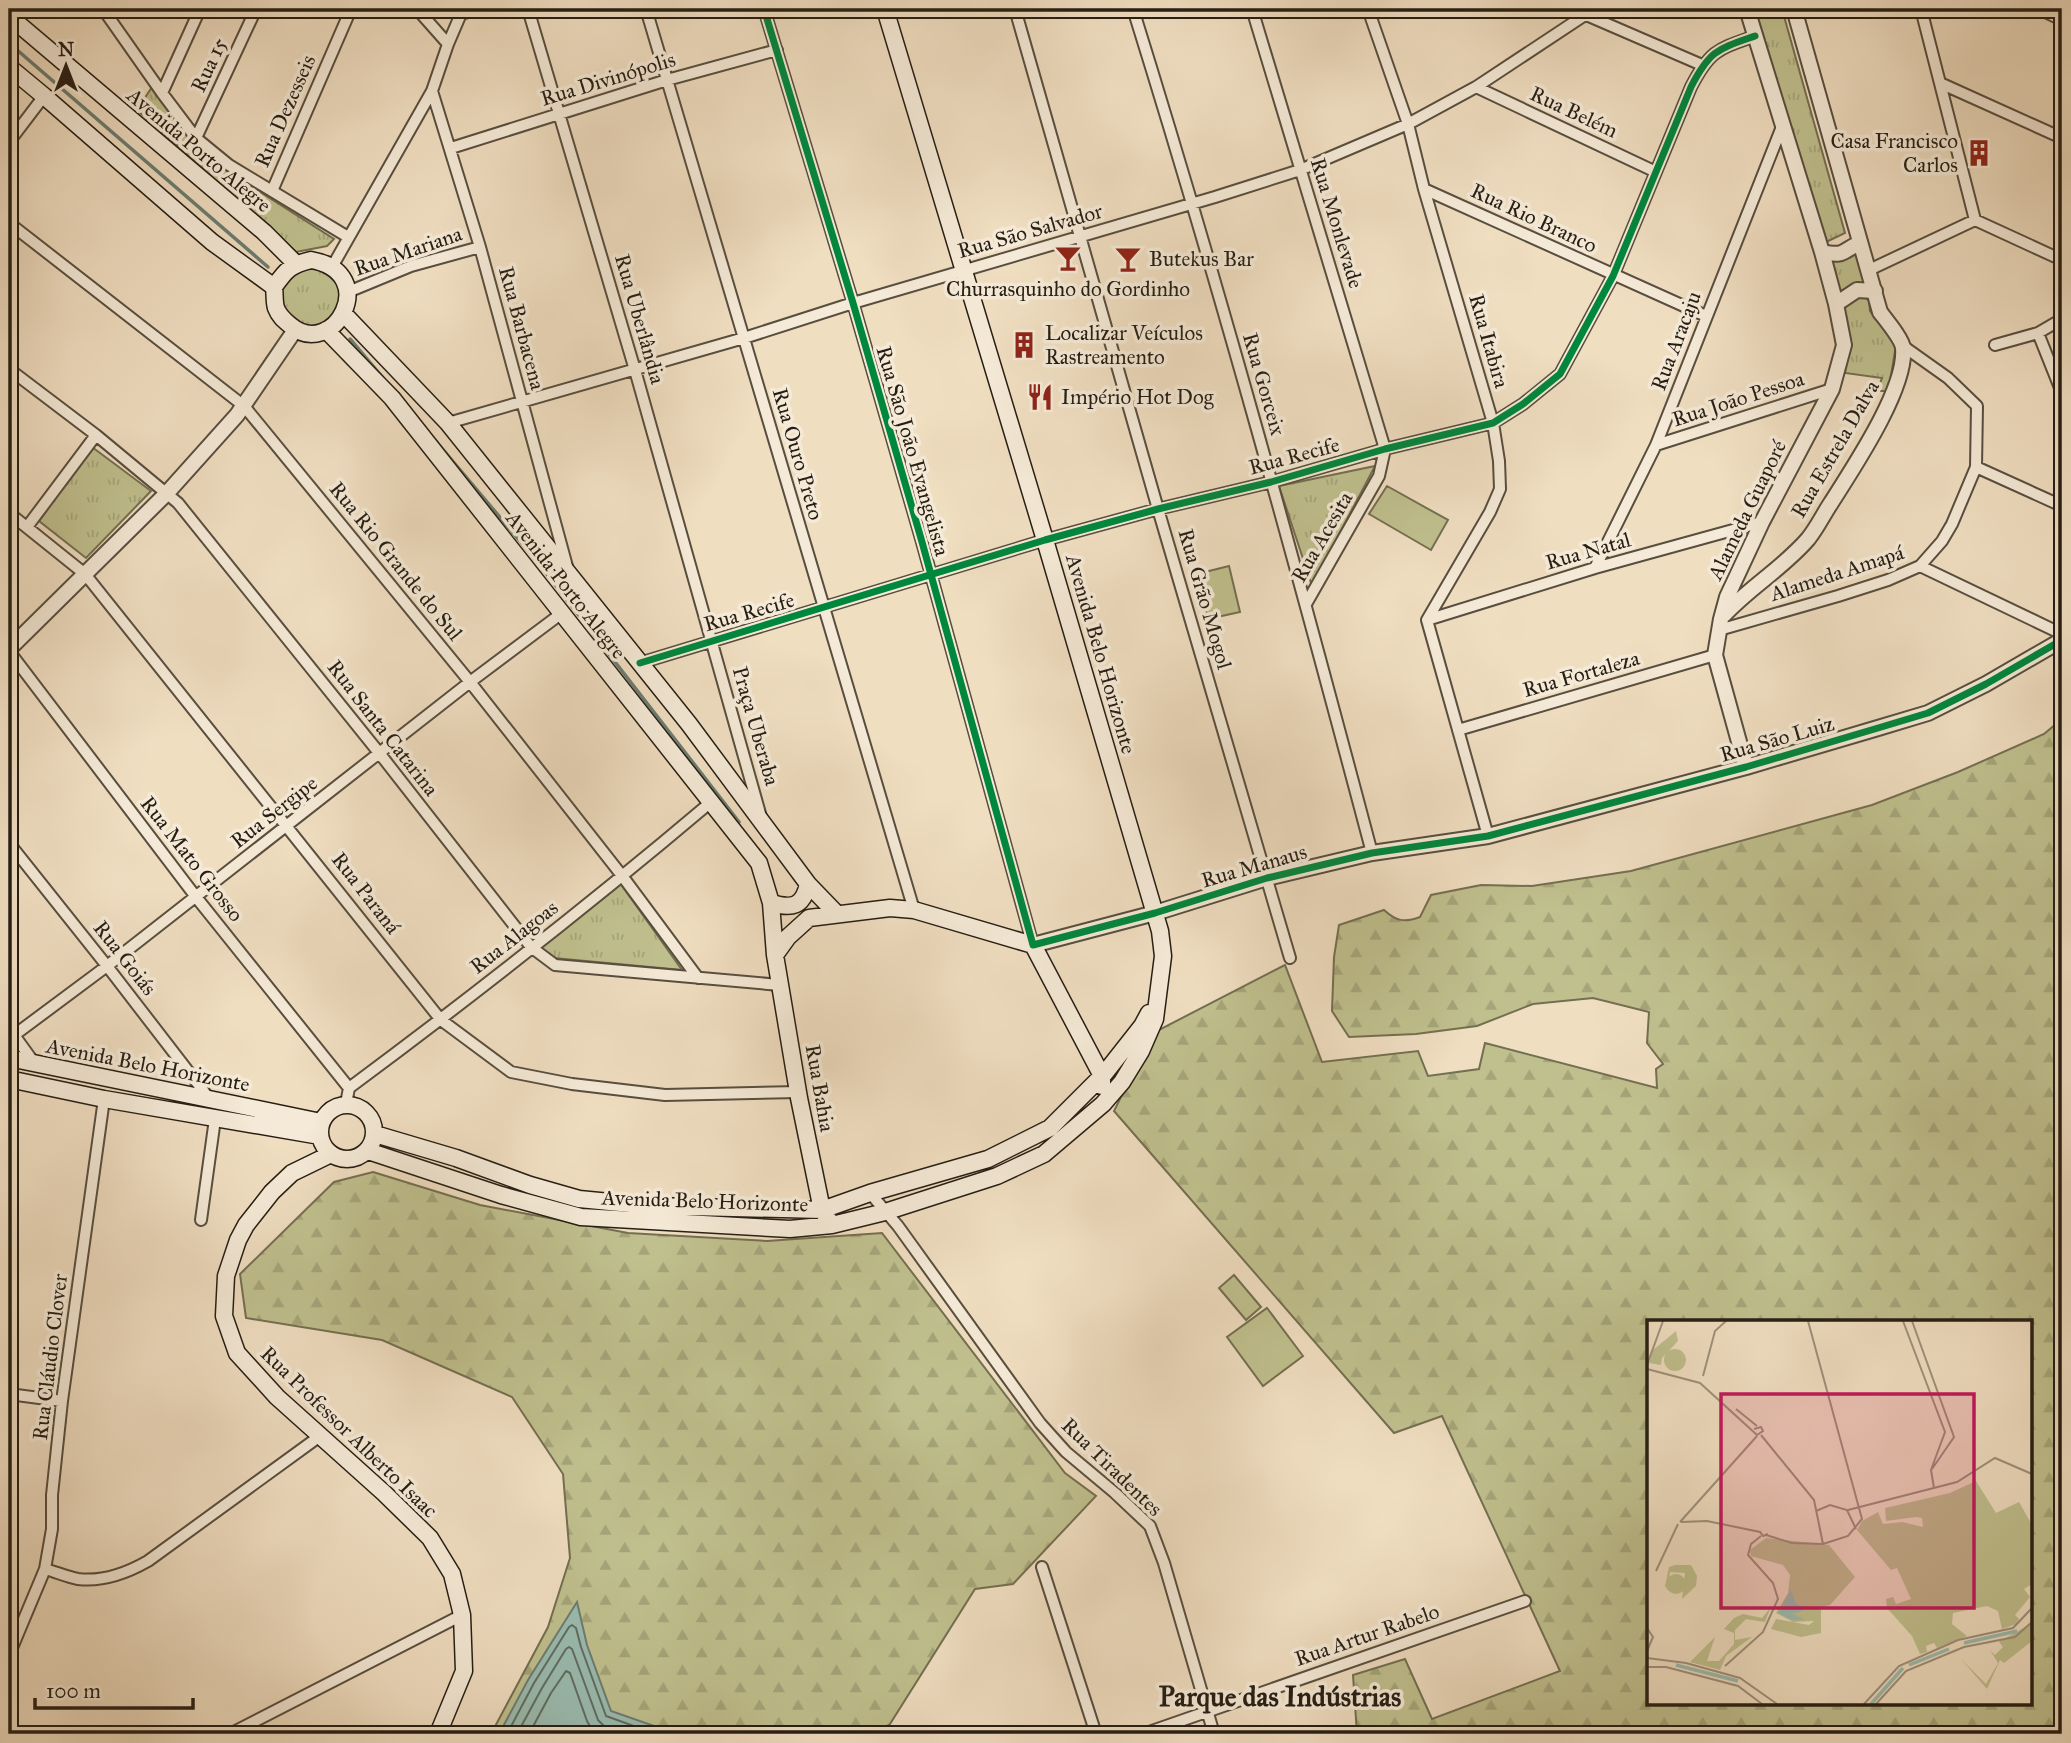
<svg xmlns="http://www.w3.org/2000/svg" width="2071" height="1743" font-family="'IM FELL Great Primer',serif">
  <defs>
    <pattern id="grass-tufts" width="24" height="20" patternUnits="userSpaceOnUse" patternTransform="scale(1.75)"><rect width="24" height="20" fill="#c0c08e"/><path d="M3 7l-1-3M5 7V3M7 7l1-3M15 17l-1-3M17 17v-4M19 17l1-3" fill="none" stroke="#a5a57a"/></pattern>
    <pattern id="forest-firs" width="22" height="20" patternUnits="userSpaceOnUse" patternTransform="scale(1.75)"><rect width="22" height="20" fill="#c0c08e"/><path d="M5 1l3.5 6h-7zM16 11l3.5 6h-7z" fill="#a5a57a"/></pattern>
  </defs>
  <rect width="100%" height="100%" fill="#f0dec1"/>
  <filter id="stains"><feTurbulence type="fractalNoise" baseFrequency=".00286" numOctaves="4"/><feColorMatrix values="0 0 0 0 .2 0 0 0 0 .09 0 0 0 0 .02 0 0 0 .5 -.17"/></filter>
  <radialGradient id="worn" r=".72"><stop offset=".6" stop-color="#630" stop-opacity="0"/><stop offset="1" stop-color="#630" stop-opacity=".3"/></radialGradient>
  <!-- grass -->
  <path fill="url(#grass-tufts)" stroke="#736f51" stroke-width="2" d="M1755,9H1782L1845,233L1826,242Z
    M152,87L207,158L334,239L327,246L296,252L137,110Z
    M1858,250L1867,283L1838,296L1826,259L1842,261Z
    M316,268C340,281 343,287 339,314L315,330L287,318C285,312 280,304 281,297C281,278 299,269 316,268Z
    M1853,296H1864L1869,301L1870,311L1896,345L1890,382L1886,391H1880L1879,386L1882,378L1845,373L1847,357L1840,309Z
    M92,447L151,491L86,558L39,521Z
    M1375,466L1312,586L1279,486Z
    M620,883L682,970L554,958L540,947Z"/>
  <!-- forest -->
  <path fill="url(#forest-firs)" stroke="#736f51" stroke-width="2" fill-rule="evenodd" d="M2062,719V1734H1357L1353,1675L1405,1659L1432,1719L1560,1671L1442,1416L1394,1433L1114,1111L1153,1033L1285,965L1322,1062L1418,1051L1428,1076L1479,1069L1485,1043L1657,1088L1656,1069L1663,1064L1647,1043L1649,1012L1593,998L1533,1004L1477,1026L1416,1034L1349,1037L1332,1011L1334,957L1339,925L1384,910C1396,921 1404,923 1420,917L1431,895L1481,885L1532,886L1631,871L1872,805L1958,772L2044,734ZM1649,1321H2031V1703H1649Z
    M373,1172L480,1205L628,1233L767,1241L882,1233L1065,1473L1096,1496L1013,1584L975,1589L890,1724L877,1732H822L821,1734H491L548,1627L570,1558L563,1474L512,1397L382,1340L246,1318L240,1274L334,1182Z"/>
  <!-- pitch -->
  <path fill="#c0c08e" stroke="#736f51" stroke-width="2" d="M1387,486L1448,520L1431,550L1369,514Z
    M1229,566L1240,612L1208,619L1197,574Z
    M1234,1275L1261,1307L1246,1320L1219,1288Z
    M1267,1308L1303,1356L1263,1386L1227,1337Z"/>
  <!-- water -->
  <path fill="#9abcb0" stroke="#6c7d72" stroke-width="2" d="M577,1602L587,1645L611,1711L677,1734H499L528,1680Z"/>
  <g fill="none" stroke-linecap="round" stroke-linejoin="round">
    <!-- shore -->
    <path stroke="#606d62" stroke-width="2" d="M507,1734L534,1683L569,1627L572,1625L576,1628L581,1647L606,1716L656,1734
      M517,1734L542,1688L566,1649L569,1647L572,1649L598,1720L604,1726L629,1734
      M529,1734L551,1693L566,1671L570,1673L587,1721L591,1728L598,1734"/>
    <!-- stream -->
    <path stroke="#6c7d72" stroke-width="3.5" d="M9,43L268,267
      M350,339L383,378
      M433,438L536,560L739,822"/>
    <defs>
      <path id="minor" d="M103,9L162,93L196,138L229,165L348,237
        M417,9L448,44
        M528,9L635,370L761,817
        M646,9L914,910
        M764,9L853,303L922,542L1033,945
        M1015,9L1158,509L1290,958
        M1133,9C1220,288 1297,570 1372,853
        M1252,9L1385,449
        M1368,9L1408,124L1424,189L1493,423L1499,461L1500,489L1490,512L1427,620L1488,836
        M1921,9L1975,220
        M2039,9L2062,20
        M461,14L478,9
        M1584,14L1702,65
        M1940,83L2062,138
        M1476,87L1656,172
        M432,91L480,247L568,570
        M162,93L200,9
        M196,138L256,9
        M9,142L44,96
        M451,148L667,80L777,50
        M1424,189L1706,316
        M272,191L351,9
        M9,223L244,406L470,682L623,877L698,978
        M332,267L432,91L448,44L463,9
        M1869,270L1975,220L2062,260
        M348,292L411,266L480,247
        M2038,333L2060,388
        M1995,345L2038,333L2062,319
        M9,369L96,435L178,503L380,754L531,947L555,965L780,985
        M448,423L744,338L853,303L1215,197L1300,170L1408,124L1476,87L1594,9
        M1656,445L1832,389
        M1976,467L2062,506
        M9,513L85,574L441,1020L511,1072L572,1084L665,1095L798,1092
        M27,527L96,435
        M1920,566L2062,634
        M1595,568L1656,445L1783,124
        M1306,604L1379,476L1385,449
        M1427,620L1595,568L1762,522
        M1719,630L1838,596L1888,580L1920,566L1942,541L1952,524L1976,467L1977,406L1948,378L1903,346
        M9,651L196,897L349,1088
        M640,663L1045,540L1158,509L1271,482L1385,449L1493,423L1523,404L1560,374L1613,276L1691,87C1710,50 1718,49 1755,36
        M1458,730L1715,655
        M9,843L107,966L208,1097
        M9,1028L35,1064
        M9,1039L107,966L470,682L562,613
        M346,1104L349,1088C473,996 594,901 711,802
        M870,1193L898,1226L1040,1423L1066,1452L1115,1493L1150,1526L1164,1563L1214,1734
        M201,1220L215,1119
        M9,1394L62,1401
        M1042,1567L1096,1734
        M45,1569C56,1572 67,1577 78,1579C103,1582 127,1573 148,1561L320,1436
        M9,1655L45,1569L52,1529V1495L62,1401L104,1099
        M230,1734L462,1615
        M1143,1734L1525,1601"/>
      <path id="tertiary" d="M1822,252C1846,257 1841,251 1860,243
        M1836,304L1857,290L1875,291
        M1724,615C1750,587 1783,568 1808,539C1817,528 1823,515 1831,503C1853,468 1907,388 1903,348C1902,339 1886,320 1880,312L1794,9
        M9,649L167,493L237,415L295,330
        M1746,767L1715,655L1721,619L1727,597L1762,522L1832,389L1844,345L1836,304L1822,252L1747,9
        M1033,945L1155,913L1267,878L1372,853L1488,836L1746,767L1878,728L1928,713L1986,684L2062,640"/>
      <path id="secondary" d="M9,16L264,232L296,264
        M9,67L44,96L212,242L274,287
        M311,260C383,273 333,362 290,325C284,320 279,316 276,308C274,301 275,294 274,287C286,270 290,265 311,260Z
        M344,314L448,423L689,724L808,884L836,913
        M326,330L392,398L759,863L771,903L775,955L799,1098L822,1210L832,1225
        M771,903C792,909 803,907 808,884
        M775,955L788,937L809,918L890,908L914,910L1033,945L1102,1076V1086
        M9,1058L321,1122
        M9,1079L104,1099L320,1136
        M320 1132a27 27 0 1 1 54 0a27 27 0 1 1-54 0Z
        M375,1134L456,1158L530,1185L579,1199L651,1206L822,1210L870,1193L988,1159L1050,1128L1105,1073L1142,1026L1149,1013
        M368,1151L501,1195L581,1217L790,1229L832,1225L885,1212L997,1176L1044,1154L1103,1104L1122,1082L1141,1051L1155,1019L1163,956L1160,931L1045,540L885,9
        M331,1154L292,1173L272,1192L246,1225L238,1240L226,1276L224,1316L237,1353L277,1397L384,1493L430,1538L452,1574L462,1615L464,1671L438,1734"/>
    </defs>
    <!-- minor casing -->
    <use href="#minor" stroke="#584e3f" stroke-width="14"/>
    <!-- tertiary casing -->
    <use href="#tertiary" stroke="#584e3f" stroke-width="18"/>
    <!-- secondary casing -->
    <use href="#secondary" stroke="#261e14" stroke-width="19"/>
    <!-- minor -->
    <use href="#minor" stroke="#f5ead7" stroke-width="10"/>
    <!-- tertiary -->
    <use href="#tertiary" stroke="#f5ead7" stroke-width="14"/>
    <!-- secondary -->
    <use href="#secondary" stroke="#f5ead7" stroke-width="16"/>
    <defs>
      <path id="cycleway" d="M764,9L853,303L922,542L1033,945L1155,913L1267,878L1372,853L1488,836L1746,767L1878,728L1928,713L1986,684L2062,640
        M640,663L1045,540L1158,509L1271,482L1385,449L1493,423L1523,404L1560,374L1613,276L1691,87C1710,50 1718,49 1755,36"/>
    </defs>
    <!-- cycleway casing -->
    <use href="#cycleway" stroke="#f5ead7" stroke-width="11"/>
    <!-- cycleway -->
    <use href="#cycleway" stroke="#00873e" stroke-width="7"/>
  </g>
  <!-- icons -->
  <defs>
    <symbol id="building-bare" viewBox="-9 -9 18 18"><path d="M-4-6H4V6H1V3H-1V6H-4ZM-2.5-4.3h1.7v1.8h-1.7ZM.8-4.3h1.7v1.8H.8ZM-2.5-1h1.7V.8h-1.7ZM.8-1h1.7V.8H.8Z" fill="#8f2418" stroke="#f5ead7" stroke-width="2.5" paint-order="stroke"/></symbol>
    <symbol id="bar-bare" viewBox="-9 -9 18 18"><path d="M-6-5H6L.8 .8V4.5H3.5V6h-7V4.5H-.8V.8Z" fill="#8f2418" stroke="#f5ead7" stroke-width="2.5" paint-order="stroke"/></symbol>
    <symbol id="restaurant-bare" viewBox="-9 -9 18 18"><path d="M-5-6h1v4h1v-4h1v4h1v-4h1v5L-1.5 .5V6h-2V.5L-5-1ZM5-6V6H3V1.5H1.5Q1.5-4 5-6Z" fill="#8f2418" stroke="#f5ead7" stroke-width="2.5" paint-order="stroke"/></symbol>
  </defs>
  <g fill-rule="evenodd">
    <use href="#building-bare" x="1960" y="134" width="38" height="38"/>
    <use href="#bar-bare" x="1049" y="239" width="38" height="38"/>
    <use href="#bar-bare" x="1109" y="240" width="38" height="38"/>
    <use href="#building-bare" x="1005" y="326" width="38" height="38"/>
    <use href="#restaurant-bare" x="1021" y="378" width="38" height="38"/>
  </g>
  <g text-anchor="middle" dominant-baseline="central" stroke-width="7" stroke-linejoin="round" paint-order="stroke">
    <!-- street labels -->
    <g font-size="21" fill="#261e14" stroke="#f5ead7">
      <text transform="translate(209 65) rotate(-65)">Rua 15</text>
      <text transform="translate(608 79) rotate(-17)">Rua Divinópolis</text>
      <text transform="translate(285 111) rotate(-66)">Rua Dezesseis</text>
      <text transform="translate(1574 112) rotate(25)">Rua Belém</text>
      <text transform="translate(199 150) rotate(40)">Avenida Porto Alegre</text>
      <text transform="translate(1534 218) rotate(25)">Rua Rio Branco</text>
      <text transform="translate(1337 223) rotate(73)">Rua Monlevade</text>
      <text transform="translate(1030 231) rotate(-16)">Rua São Salvador</text>
      <text transform="translate(408 251) rotate(-19)">Rua Mariana</text>
      <text transform="translate(640 319) rotate(74)">Rua Uberlândia</text>
      <text transform="translate(522 328) rotate(75)">Rua Barbacena</text>
      <text transform="translate(1489 341) rotate(74)">Rua Itabira</text>
      <text transform="translate(1676 341) rotate(-69)">Rua Aracaju</text>
      <text transform="translate(1264 384) rotate(74)">Rua Gorceix</text>
      <text transform="translate(1738 399) rotate(-18)">Rua João Pessoa</text>
      <text transform="translate(1835 449) rotate(-60)">Rua Estrela Dalva</text>
      <text transform="translate(913 451) rotate(74)">Rua São João Evangelista</text>
      <text transform="translate(798 454) rotate(74)">Rua Ouro Preto</text>
      <text transform="translate(1294 456) rotate(-15)">Rua Recife</text>
      <text transform="translate(1747 510) rotate(-64)">Alameda Guaporé</text>
      <text transform="translate(1322 537) rotate(-60)">Rua Acesita</text>
      <text transform="translate(1588 551) rotate(-16)">Rua Natal</text>
      <text transform="translate(396 561) rotate(51)">Rua Rio Grande do Sul</text>
      <text transform="translate(1837 573) rotate(-18)">Alameda Amapá</text>
      <text transform="translate(566 585) rotate(52)">Avenida Porto Alegre</text>
      <text transform="translate(1205 599) rotate(74)">Rua Grão Mogol</text>
      <text transform="translate(749 612) rotate(-16)">Rua Recife</text>
      <text transform="translate(1101 654) rotate(74)">Avenida Belo Horizonte</text>
      <text transform="translate(1581 674) rotate(-16)">Rua Fortaleza</text>
      <text transform="translate(756 726) rotate(74)">Praça Uberaba</text>
      <text transform="translate(383 728) rotate(52)">Rua Santa Catarina</text>
      <text transform="translate(1777 739) rotate(-16)">Rua São Luiz</text>
      <text transform="translate(274 812) rotate(-38)">Rua Sergipe</text>
      <text transform="translate(192 859) rotate(52)">Rua Mato Grosso</text>
      <text transform="translate(1254 866) rotate(-16)">Rua Manaus</text>
      <text transform="translate(366 893) rotate(52)">Rua Paraná</text>
      <text transform="translate(514 937) rotate(-38)">Rua Alagoas</text>
      <text transform="translate(125 958) rotate(52)">Rua Goiás</text>
      <text transform="translate(148 1065) rotate(11)">Avenida Belo Horizonte</text>
      <text transform="translate(820 1088) rotate(80)">Rua Bahia</text>
      <text transform="translate(705 1201) rotate(2)">Avenida Belo Horizonte</text>
      <text transform="translate(50 1357) rotate(-83)">Rua Cláudio Clover</text>
      <text transform="translate(349 1432) rotate(44)">Rua Professor Alberto Isaac</text>
      <text transform="translate(1112 1467) rotate(44)">Rua Tiradentes</text>
      <text transform="translate(1367 1635) rotate(-19)">Rua Artur Rabelo</text>
    </g>
    <!-- poi labels -->
    <g font-size="21" fill="#261e14" stroke="#f5ead7" text-anchor="start">
      <text x="1958" y="141" text-anchor="end">Casa Francisco<tspan x="1958" dy="24">Carlos</tspan></text>
      <text x="1149" y="259">Butekus Bar</text>
      <text x="1068" y="289" text-anchor="middle">Churrasquinho do Gordinho</text>
      <text x="1045" y="333">Localizar Veículos<tspan x="1045" dy="24">Rastreamento</tspan></text>
      <text x="1061" y="397">Império Hot Dog</text>
    </g>
    <!-- district labels -->
    <g font-size="28" font-weight="bold" fill="#261e14" stroke="#f5ead7">
      <text x="1280" y="1696">Parque das Indústrias</text>
    </g>
  </g>
  <!-- overview -->
  <g transform="translate(1647 1320)">
    <rect width="385" height="385" fill="#f0dec1"/>
    <path d="M385,303V321L357,343L353,340L340,369L314,339L339,364L351,343L343,330L348,335L356,327L352,322Z" fill="#c0c08e"/>
    <path d="M329,161L349,193L372,182L385,205V264L377,269L383,277L368,295L372,299L369,304L355,309L351,291L340,286L306,293L305,304L320,316L290,328L287,323L279,326L280,332L273,334L265,316L240,288L239,279L246,277L249,284L264,279L250,248L244,250L210,210L215,201L231,192L236,204L255,202L276,207L275,198L269,197L239,201L238,188L303,173ZM119,218L182,225L208,257L183,285L174,287V313L154,317L124,309L129,299L162,305L167,301L146,302L129,293L141,273L143,255L136,245L104,236L103,230ZM28,245H44L50,256L49,266L35,279L38,253L23,252L21,270L18,266L22,247ZM124,287L118,302L99,299L88,310V320L105,317L79,336L73,350L43,342L68,317L60,341H72L87,324V313L77,309L87,298L96,294L115,298Z" fill="#c0c08e"/>
    <path d="M29,11L31,21L15,38L14,45L2,43L6,30ZM17 40a11 11 0 1 1 22 0a11 11 0 1 1-22 0ZM19 264a10 10 0 1 1 20 0a10 10 0 1 1-20 0Z" fill="#c0c08e"/>
    <path d="M144,270L149,284L160,289L145,294L159,300H145L131,293Z" fill="#9abcb0"/>
    <path fill="none" stroke="#9abcb0" stroke-width="3.5" d="M317,323L370,311M29,345L91,361M262,345L302,329M224,384L256,348"/>
    <path fill="none" stroke="#9f917c" stroke-width="2" d="M256,1L298,112L284,150L287,168M265,1L307,117L285,149M0,45L16,1M0,49L53,63L110,115L116,111L114,107L107,109M56,56L68,11L79,1M89,89L110,106M114,115L167,180L176,224M201,190L310,162L348,138L385,154M169,191L183,185L200,190L209,209M33,202L110,116M34,202L60,201L113,212L116,216L121,214M119,215L145,223L176,224L201,216L215,199L161,1M9,251L31,204M0,308L6,317L0,331M0,338L39,343L93,358L130,384M78,346L116,312L131,279L126,263L101,235L104,224L114,216M0,347H19L91,366L115,384M217,384L252,346L311,320L366,308L385,288M229,384L259,351L317,327L368,317L385,302"/>
    <path fill="#c2185b" fill-opacity="0.15" stroke="#c2185b" stroke-width="3.5" d="M74,74H327V288H74Z"/>
    <rect width="385" height="385" fill="none" stroke="#261e14" stroke-width="3.5"/>
  </g>
  <!-- margin -->
  <rect width="2071" height="1743" fill="none" stroke="#f0dec1" stroke-width="35"/>
  <rect x="10" y="10" width="2050" height="1722" fill="none" stroke="#261e14" stroke-width="3.5"/>
  <rect x="18" y="18" width="2036" height="1708" fill="none" stroke="#261e14" stroke-width="2"/>
  <!-- north arrow -->
  <g transform="translate(66 66)" stroke="#f5ead7" stroke-width="5" paint-order="stroke">
  <path d="M0-5L12 26L0 18L-12 26Z" fill="#261e14"/>
  <text y="-10" font-size="19" font-weight="bold" text-anchor="middle" fill="#261e14">N</text>
  </g>
  <!-- scale -->
  <path d="M35 1698v10h158v-10" fill="none" stroke="#261e14" stroke-width="3.5"/>
  <text x="46" y="1698" font-size="21" fill="#261e14" stroke="#f5ead7" stroke-width="5" paint-order="stroke">100 m</text>
  <rect width="100%" height="100%" filter="url(#stains)"/>
  <rect width="100%" height="100%" fill="url(#worn)"/>
</svg>
